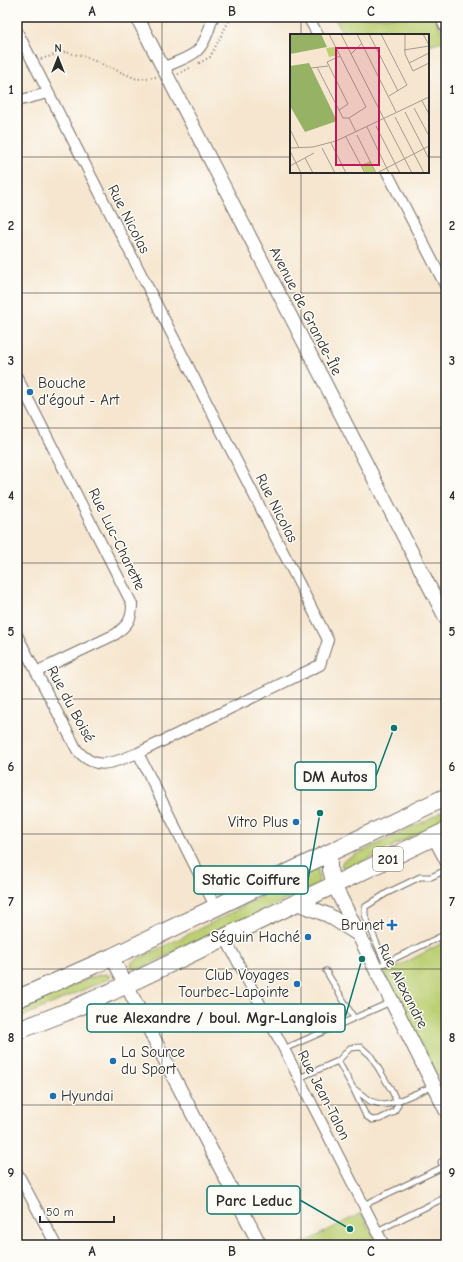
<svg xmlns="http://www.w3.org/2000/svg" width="463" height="1262" font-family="'Comic Neue',sans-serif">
  <rect width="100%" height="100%" fill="#fdfcf7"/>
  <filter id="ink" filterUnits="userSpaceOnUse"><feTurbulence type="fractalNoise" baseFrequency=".025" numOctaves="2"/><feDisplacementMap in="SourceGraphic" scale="8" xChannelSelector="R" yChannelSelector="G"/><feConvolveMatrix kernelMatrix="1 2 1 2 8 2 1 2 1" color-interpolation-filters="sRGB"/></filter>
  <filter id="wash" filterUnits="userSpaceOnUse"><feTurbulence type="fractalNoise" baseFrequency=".012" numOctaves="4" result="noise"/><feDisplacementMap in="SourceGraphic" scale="16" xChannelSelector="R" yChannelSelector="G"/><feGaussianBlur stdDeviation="0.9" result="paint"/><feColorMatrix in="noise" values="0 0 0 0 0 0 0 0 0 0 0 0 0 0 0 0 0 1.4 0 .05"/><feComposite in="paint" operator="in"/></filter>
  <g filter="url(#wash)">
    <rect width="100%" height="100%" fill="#f6e6cf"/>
    <!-- green -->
    <path fill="#bccf73" stroke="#747d4f" d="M334,17H435L446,40L428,45V35H344Z
      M446,809V819L362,862L343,868L341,865L343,861L425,821Z
      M317,868L318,871L319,884L143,967L135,969L131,967L132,962L221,918L311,870Z
      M446,941V1091L384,974Z
      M105,974L110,976L108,979L17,1019V1008L96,976Z
      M361,1213L378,1245H300Z"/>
  </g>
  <g filter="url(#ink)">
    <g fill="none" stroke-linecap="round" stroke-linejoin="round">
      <defs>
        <path id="service" d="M385,963L365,915V907L387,893L420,877H431L446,870
          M383,964L446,934
          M326,971L354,1018
          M316,1010L325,1031
          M284,1049L391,1002
          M338,1061L353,1088L370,1101L384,1105L393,1103L433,1086
          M299,1078L338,1061L350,1048L361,1047L371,1056L392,1091L398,1105L394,1112L380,1119L372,1120L366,1116L353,1088
          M446,1159L441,1162L446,1173
          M364,1205L443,1167
          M377,1231L446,1197"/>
        <path id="minor" d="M308,17L318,35
          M440,17L446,29
          M17,31L328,640L320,665L138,753L216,908
          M163,68C173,63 189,58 197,51C206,42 209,29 213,17
          M17,101L48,93
          M387,172L446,287
          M17,377L132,604C132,620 128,624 116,634L36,672
          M17,635L77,750C97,773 114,762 138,753
          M433,838L446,863
          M225,938L284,1049L384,1245
          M17,1172L56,1245"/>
        <path id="tertiary" d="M137,17L446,619
          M112,957L260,1245"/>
        <path id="secondary" d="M330,854V870L334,885L446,1110
          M297,903L328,915L358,934"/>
        <path id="trunk" d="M17,999L112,957L446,797
          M17,1031L66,1012L111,992L446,831"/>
      </defs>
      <!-- service casing -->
      <use href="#service" stroke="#726c64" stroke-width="7"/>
      <!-- minor casing -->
      <use href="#minor" stroke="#726c64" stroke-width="12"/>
      <!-- tertiary casing -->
      <use href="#tertiary" stroke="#726c64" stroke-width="15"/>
      <!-- secondary casing -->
      <use href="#secondary" stroke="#726c64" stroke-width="16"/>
      <!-- trunk casing -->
      <use href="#trunk" stroke="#726c64" stroke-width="19"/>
      <!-- path -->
      <path stroke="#726c64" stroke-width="2" stroke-dasharray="1 3" stroke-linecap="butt" d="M41,59L64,52L83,56L137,79L156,77
        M199,63L210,57L231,17
        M178,74L192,67"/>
      <!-- service -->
      <use href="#service" stroke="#fff" stroke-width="5"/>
      <!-- minor -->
      <use href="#minor" stroke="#fff" stroke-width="10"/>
      <!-- tertiary -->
      <use href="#tertiary" stroke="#fff" stroke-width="13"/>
      <!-- secondary -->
      <use href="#secondary" stroke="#fff" stroke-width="14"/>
      <!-- trunk -->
      <use href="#trunk" stroke="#fff" stroke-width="17"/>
    </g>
  </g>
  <!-- grid -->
  <path fill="none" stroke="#2b2b2b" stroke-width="1" stroke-opacity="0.55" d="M162,17V1245M301,17V35M17,157H291M428,157H446M301,172V1245M17,293H446M17,428H446M17,563H446M17,699H446M17,834H446M17,969H446M17,1105H446"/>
  <!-- markers -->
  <g fill="#1f6fb2" stroke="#fdfcf7" stroke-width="1.5">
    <circle cx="30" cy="392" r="4"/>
    <circle cx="296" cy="822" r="4"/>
    <path d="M390 919h4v4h4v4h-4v4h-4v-4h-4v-4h4z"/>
    <circle cx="308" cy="937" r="4"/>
    <circle cx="297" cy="984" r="4"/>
    <circle cx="113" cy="1061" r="4"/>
    <circle cx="53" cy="1096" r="4"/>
  </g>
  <g text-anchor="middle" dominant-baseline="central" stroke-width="3" stroke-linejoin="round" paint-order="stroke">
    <!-- shield labels -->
    <rect fill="#fdfcf7" stroke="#6a6a68" stroke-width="1" x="373" y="847" width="30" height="24" rx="3"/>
    <g font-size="14" font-weight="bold" fill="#2b2b2b">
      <text x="388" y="859">201</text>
    </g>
    <!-- street labels -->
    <g font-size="15" fill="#2b2b2b" stroke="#fdfcf7">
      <text transform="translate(129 219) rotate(63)">Rue Nicolas</text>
      <text transform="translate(306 311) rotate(63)">Avenue de Grande-Île</text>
      <text transform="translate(277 508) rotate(63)">Rue Nicolas</text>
      <text transform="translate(117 539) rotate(64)">Rue Luc-Charette</text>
      <text transform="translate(71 704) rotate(62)">Rue du Boisé</text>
      <text transform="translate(403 986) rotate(63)">Rue Alexandre</text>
      <text transform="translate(324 1095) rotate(63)">Rue Jean-Talon</text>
    </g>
    <!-- poi labels -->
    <g font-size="15" fill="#2b2b2b" stroke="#fdfcf7" text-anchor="end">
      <text x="38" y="383" text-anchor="start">Bouche<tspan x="38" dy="17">d'égout - Art</tspan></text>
      <text x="288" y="822">Vitro Plus</text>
      <text x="384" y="925">Brunet</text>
      <text x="300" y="937">Séguin Haché</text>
      <text x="289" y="975">Club Voyages<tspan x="289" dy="17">Tourbec-Lapointe</tspan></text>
      <text x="121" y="1052" text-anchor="start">La Source<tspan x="121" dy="17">du Sport</tspan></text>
      <text x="61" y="1096" text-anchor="start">Hyundai</text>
    </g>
  </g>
  <!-- overview -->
  <g transform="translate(290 34)">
    <rect width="139" height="139" fill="#f6e6cf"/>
    <path d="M45,13L48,21L39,23L36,14ZM80,127L85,138L76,139L71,131Z" fill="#bccf73"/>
    <path d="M0,0H31L37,13L0,20ZM19,29L47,87L15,98L0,72V32Z" fill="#95b265"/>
    <path fill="none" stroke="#a59b8d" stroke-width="1" d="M39,0L76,73L59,84L66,98M51,0L94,85M67,0L106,78M79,0L108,57M91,0L117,51L99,62M115,0V20L123,37L139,29M133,0L139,11M114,16L139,12M61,20L72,9M119,29L139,19M27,33L53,84H59M21,34L38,32M132,67L139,80M124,74L139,102M49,76L58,70L37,28L50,22M115,78L139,125M105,83L134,139M94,85L122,139M86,92L110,139M77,93L99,139M0,95L9,114M67,101L86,139M56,103L75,139M41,109L56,139M0,114L23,113L46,107L139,63M32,114L45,139M0,117L11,139M15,124L23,139M0,132L24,119M87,139L139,112"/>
    <path fill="#c2185b" fill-opacity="0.15" stroke="#c2185b" stroke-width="2" d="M46,14H89V131H46Z"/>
    <rect width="139" height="139" fill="none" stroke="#2b2b2b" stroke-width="2"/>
  </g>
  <!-- callouts -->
  <path fill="none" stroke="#0f766e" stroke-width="1.5" d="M394 728L376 776M320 813L308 880M362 959L345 1018M350 1229L300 1200"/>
  <g fill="#0f766e" stroke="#fdfcf7" stroke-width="1.5">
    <circle cx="394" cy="728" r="4"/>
    <circle cx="320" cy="813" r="4"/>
    <circle cx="362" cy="959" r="4"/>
    <circle cx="350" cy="1229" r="4"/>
  </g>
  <g fill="#fdfcf7" stroke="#0f766e" stroke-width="1.5">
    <rect x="295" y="762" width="81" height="28" rx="4"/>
    <rect x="194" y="866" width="114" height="28" rx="4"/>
    <rect x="87" y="1004" width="258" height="28" rx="4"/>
    <rect x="207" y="1186" width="93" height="28" rx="4"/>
  </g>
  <g font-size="16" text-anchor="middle" font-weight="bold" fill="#2b2b2b">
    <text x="335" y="782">DM Autos</text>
    <text x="251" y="885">Static Coiffure</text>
    <text x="216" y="1023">rue Alexandre / boul. Mgr-Langlois</text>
    <text x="254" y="1206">Parc Leduc</text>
  </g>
  <!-- margin -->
  <rect width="463" height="1262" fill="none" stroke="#fdfcf7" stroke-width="44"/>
  <!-- north arrow -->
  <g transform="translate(58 58)" stroke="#fdfcf7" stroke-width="3" paint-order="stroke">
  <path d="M0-3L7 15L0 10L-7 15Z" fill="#2b2b2b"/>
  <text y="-6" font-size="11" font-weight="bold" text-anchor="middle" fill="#2b2b2b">N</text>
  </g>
  <!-- scale -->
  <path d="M40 1216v6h74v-6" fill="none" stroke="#2b2b2b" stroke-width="2"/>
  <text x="46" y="1216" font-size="12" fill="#2b2b2b" stroke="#fdfcf7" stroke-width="3" paint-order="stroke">50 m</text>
  <rect x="22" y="22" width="419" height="1218" fill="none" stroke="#2b2b2b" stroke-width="1.5"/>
  <g font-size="13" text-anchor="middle" font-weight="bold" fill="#2b2b2b">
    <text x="92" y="16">A</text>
    <text x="232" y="16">B</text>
    <text x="371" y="16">C</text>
    <text x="11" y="94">1</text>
    <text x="452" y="94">1</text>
    <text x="11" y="230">2</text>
    <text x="452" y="230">2</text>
    <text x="11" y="365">3</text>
    <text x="452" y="365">3</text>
    <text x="11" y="500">4</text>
    <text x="452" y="500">4</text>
    <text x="11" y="636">5</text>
    <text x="452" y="636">5</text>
    <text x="11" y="771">6</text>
    <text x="452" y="771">6</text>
    <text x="11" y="906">7</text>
    <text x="452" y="906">7</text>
    <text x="11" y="1042">8</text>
    <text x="452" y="1042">8</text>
    <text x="11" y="1177">9</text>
    <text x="452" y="1177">9</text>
    <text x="92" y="1256">A</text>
    <text x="232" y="1256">B</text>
    <text x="371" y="1256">C</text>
  </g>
</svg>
